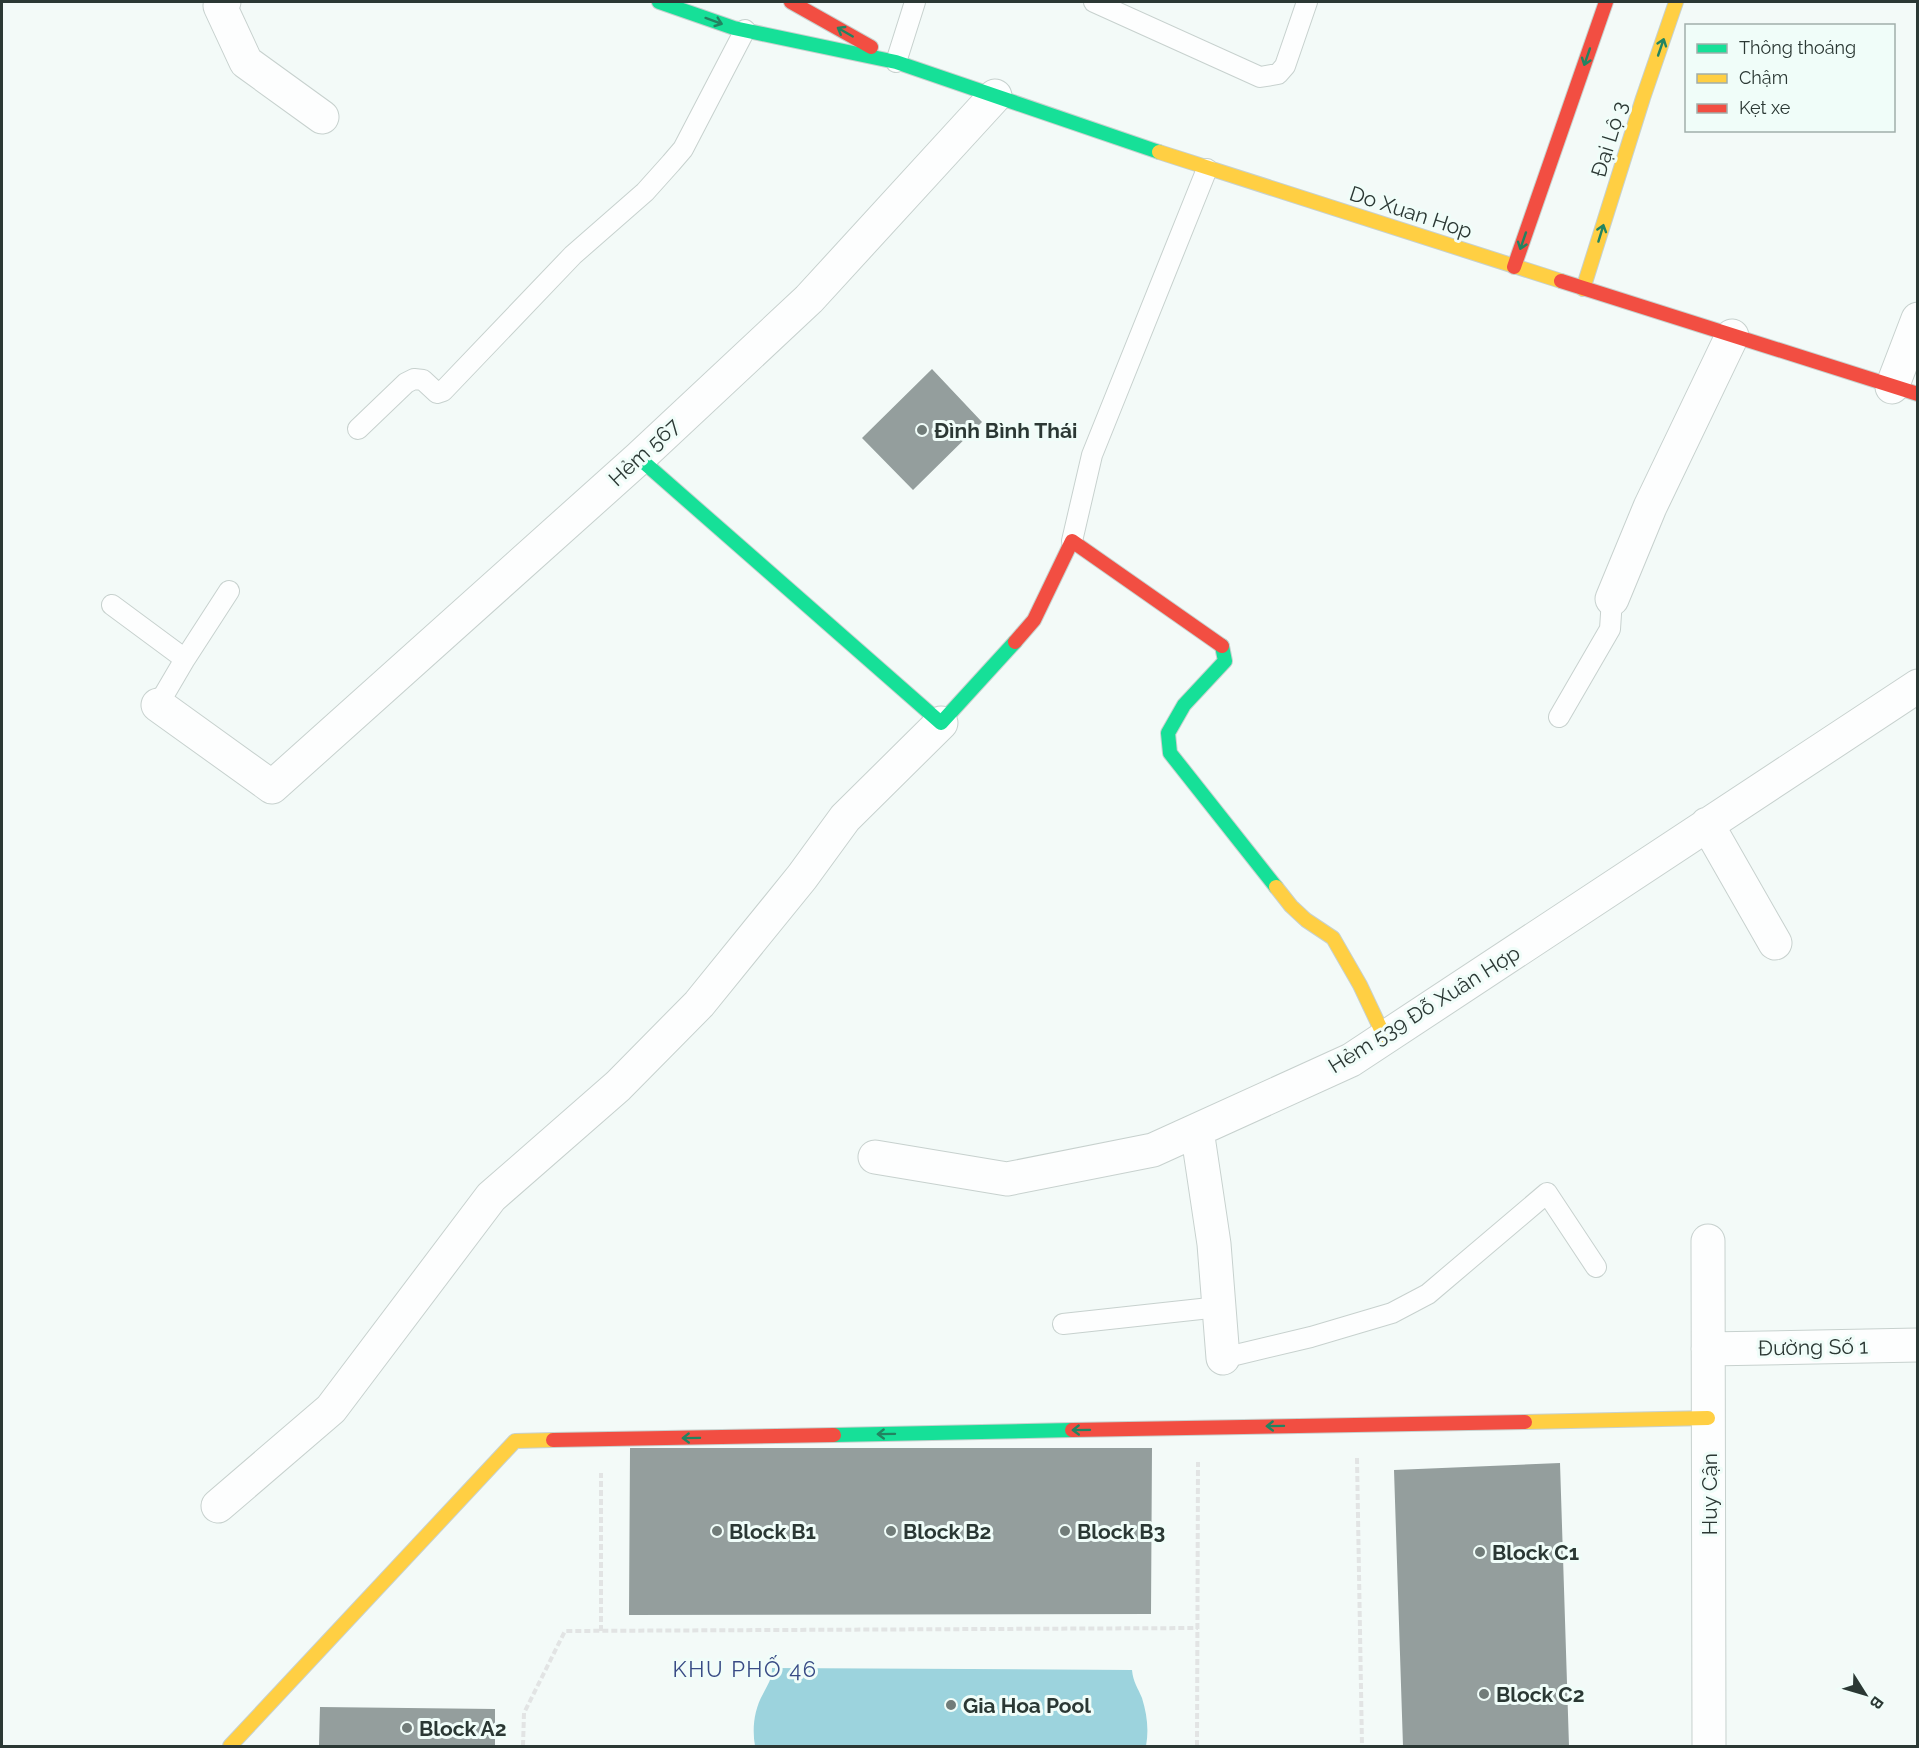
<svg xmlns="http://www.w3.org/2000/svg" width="1919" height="1748" font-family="Raleway,sans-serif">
  <rect width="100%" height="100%" fill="#f3faf8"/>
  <!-- water -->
  <path fill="#9cd3dd" d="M772,1668L1132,1670C1133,1682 1138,1688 1142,1698C1147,1714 1149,1730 1146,1746H755C752,1729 754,1710 763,1694C768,1684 772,1679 772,1668Z"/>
  <!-- building -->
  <path fill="#949e9d" d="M932,369L982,422L913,490L862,438Z
    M630,1448H1152L1151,1614L629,1615Z
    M1560,1463L1569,1746H1403L1394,1470Z
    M320,1707L495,1709V1746H319Z"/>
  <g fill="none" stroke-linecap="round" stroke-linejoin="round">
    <defs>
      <path id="lane" d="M1094,2L1260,77L1278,74L1285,66L1307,2
        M896,62L915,2
        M358,429L406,383L414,379L423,380L437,393L443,391L573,255L645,192L671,163L683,149L745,30
        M1072,541L1092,455L1207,169
        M112,605L185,659
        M158,705L185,659L229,591
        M1559,717L1610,629L1612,599
        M1063,1324L1219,1307
        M1223,1358L1311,1337L1392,1313L1428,1294L1547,1193L1596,1267"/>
      <path id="street" d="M224,2L220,6L246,62L322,117
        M1892,387L1918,319
        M1612,599L1650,507L1732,336
        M158,705L272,787L639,458L809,299L995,96
        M1707,824L1775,943
        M1197,1130L1214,1244L1223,1358
        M875,1157L1007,1179L1153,1150L1351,1060L1918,686
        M1708,1241L1709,1746
        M1708,1349L1918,1345
        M218,1506L331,1409L491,1197L618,1086L699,1004L802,877L845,818L941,723"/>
      <path id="fast" d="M659,2L734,28L896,62L1159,152
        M639,458L941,723L1015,642
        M1222,646L1225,661L1184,705L1168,733L1170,753L1276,887
        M834,1435L1072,1430"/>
      <path id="slow" d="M1159,152L1561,281
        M1583,289L1643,98L1676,2
        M1276,887L1291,906L1306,920L1333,938L1360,985L1385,1038
        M1525,1422L1708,1418
        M230,1746L515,1441L553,1440"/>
      <path id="jam" d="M791,2L871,47
        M1514,267L1606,2
        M1561,281L1918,394
        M1015,642L1034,620L1072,541L1222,646
        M1072,1430L1525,1422
        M553,1440L834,1435"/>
    </defs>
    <!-- lane casing -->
    <use href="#lane" stroke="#c7d1ce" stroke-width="22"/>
    <!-- street casing -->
    <use href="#street" stroke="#c7d1ce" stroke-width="35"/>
    <!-- fast casing -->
    <use href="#fast" stroke="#c7d1ce" stroke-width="16"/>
    <!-- slow casing -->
    <use href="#slow" stroke="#c7d1ce" stroke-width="16"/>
    <!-- jam casing -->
    <use href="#jam" stroke="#c7d1ce" stroke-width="16"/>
    <!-- path -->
    <path stroke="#e2e4e4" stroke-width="4" stroke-dasharray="6 3" stroke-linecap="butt" d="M1357,1458L1362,1746
      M601,1631V1473
      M523,1746L524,1713L565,1631L1198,1628
      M1197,1746L1198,1462"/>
    <!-- lane -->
    <use href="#lane" stroke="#fdfefe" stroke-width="20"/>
    <!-- street -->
    <use href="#street" stroke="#fdfefe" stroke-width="33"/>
    <!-- fast -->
    <use href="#fast" stroke="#16e098" stroke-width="14"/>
    <!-- slow -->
    <use href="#slow" stroke="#ffcf43" stroke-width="14"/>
    <!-- jam -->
    <use href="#jam" stroke="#f24e42" stroke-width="14"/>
  </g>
  <!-- one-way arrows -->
  <defs><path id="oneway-shaft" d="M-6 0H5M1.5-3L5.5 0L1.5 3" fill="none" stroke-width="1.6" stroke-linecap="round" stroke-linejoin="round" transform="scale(1.5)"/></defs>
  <g stroke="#228461">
    <use href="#oneway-shaft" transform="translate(714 21) rotate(20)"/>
    <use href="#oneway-shaft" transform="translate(845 32) rotate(-150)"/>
    <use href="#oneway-shaft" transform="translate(1661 47) rotate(-71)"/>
    <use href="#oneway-shaft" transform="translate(1587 57) rotate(109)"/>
    <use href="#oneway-shaft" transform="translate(1601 233) rotate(-73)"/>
    <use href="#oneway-shaft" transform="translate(1523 241) rotate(109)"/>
    <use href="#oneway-shaft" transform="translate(1275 1426) rotate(179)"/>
    <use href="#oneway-shaft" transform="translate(1081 1430) rotate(179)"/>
    <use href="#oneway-shaft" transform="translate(886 1434) rotate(179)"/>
    <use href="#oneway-shaft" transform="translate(691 1438) rotate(179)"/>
  </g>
  <!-- markers -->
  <g fill="#717c79" stroke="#f0fdf9" stroke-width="2">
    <circle cx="922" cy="430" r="6"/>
    <circle cx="717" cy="1531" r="6"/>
    <circle cx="891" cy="1531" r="6"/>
    <circle cx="1065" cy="1531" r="6"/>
    <circle cx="1480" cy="1552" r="6"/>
    <circle cx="1484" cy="1694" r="6"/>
    <circle cx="951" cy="1705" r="6"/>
    <circle cx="407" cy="1728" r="6"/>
  </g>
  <g text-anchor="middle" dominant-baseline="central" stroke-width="6" stroke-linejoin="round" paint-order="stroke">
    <!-- street labels -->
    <g font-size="21" fill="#2b3834" stroke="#f0fdf9">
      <text transform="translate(1609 139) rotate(-73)">Đại Lộ 3</text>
      <text transform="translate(1411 212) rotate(18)">Do Xuan Hop</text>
      <text transform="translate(644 452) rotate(-43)">Hẻm 567</text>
      <text transform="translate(1424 1009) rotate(-32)">Hẻm 539 Đỗ Xuân Hợp</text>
      <text transform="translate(1813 1347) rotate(-1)">Đường Số 1</text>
      <text transform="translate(1709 1494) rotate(-90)">Huy Cận</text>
    </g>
    <!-- poi labels -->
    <g font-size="21" font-weight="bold" fill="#2b3834" stroke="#f0fdf9" text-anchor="start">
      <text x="934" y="430">Đình Bình Thái</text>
      <text x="729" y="1531">Block B1</text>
      <text x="903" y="1531">Block B2</text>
      <text x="1077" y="1531">Block B3</text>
      <text x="1492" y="1552">Block C1</text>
      <text x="1496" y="1694">Block C2</text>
      <text x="963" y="1705">Gia Hoa Pool</text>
      <text x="419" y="1728">Block A2</text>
    </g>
    <!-- neighbourhood labels -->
    <g font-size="22" letter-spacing="1.5" fill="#384b85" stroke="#f0fdf9">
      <text x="745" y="1669">KHU PHỐ 46</text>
    </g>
  </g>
  <!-- border -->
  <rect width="1919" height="1748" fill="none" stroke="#2b3834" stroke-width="6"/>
  <!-- legend -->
  <rect x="1685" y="24" width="210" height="108" fill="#f0fdf9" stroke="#a1aeaa" stroke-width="1.5"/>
  <rect x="1697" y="44" width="30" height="9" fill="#16e098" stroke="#a1aeaa" stroke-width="1.5"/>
  <text x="1739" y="54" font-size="18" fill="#2b3834">Thông thoáng</text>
  <rect x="1697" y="74" width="30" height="9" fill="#ffcf43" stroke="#a1aeaa" stroke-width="1.5"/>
  <text x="1739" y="84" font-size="18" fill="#2b3834">Chậm</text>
  <rect x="1697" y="104" width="30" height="9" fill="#f24e42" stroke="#a1aeaa" stroke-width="1.5"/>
  <text x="1739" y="114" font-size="18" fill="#2b3834">Kẹt xe</text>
  <!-- north arrow -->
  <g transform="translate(1865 1694) rotate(127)" stroke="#f0fdf9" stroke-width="4.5" paint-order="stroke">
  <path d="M0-4.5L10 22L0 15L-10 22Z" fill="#2b3834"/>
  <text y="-9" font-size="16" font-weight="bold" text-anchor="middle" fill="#2b3834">B</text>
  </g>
</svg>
